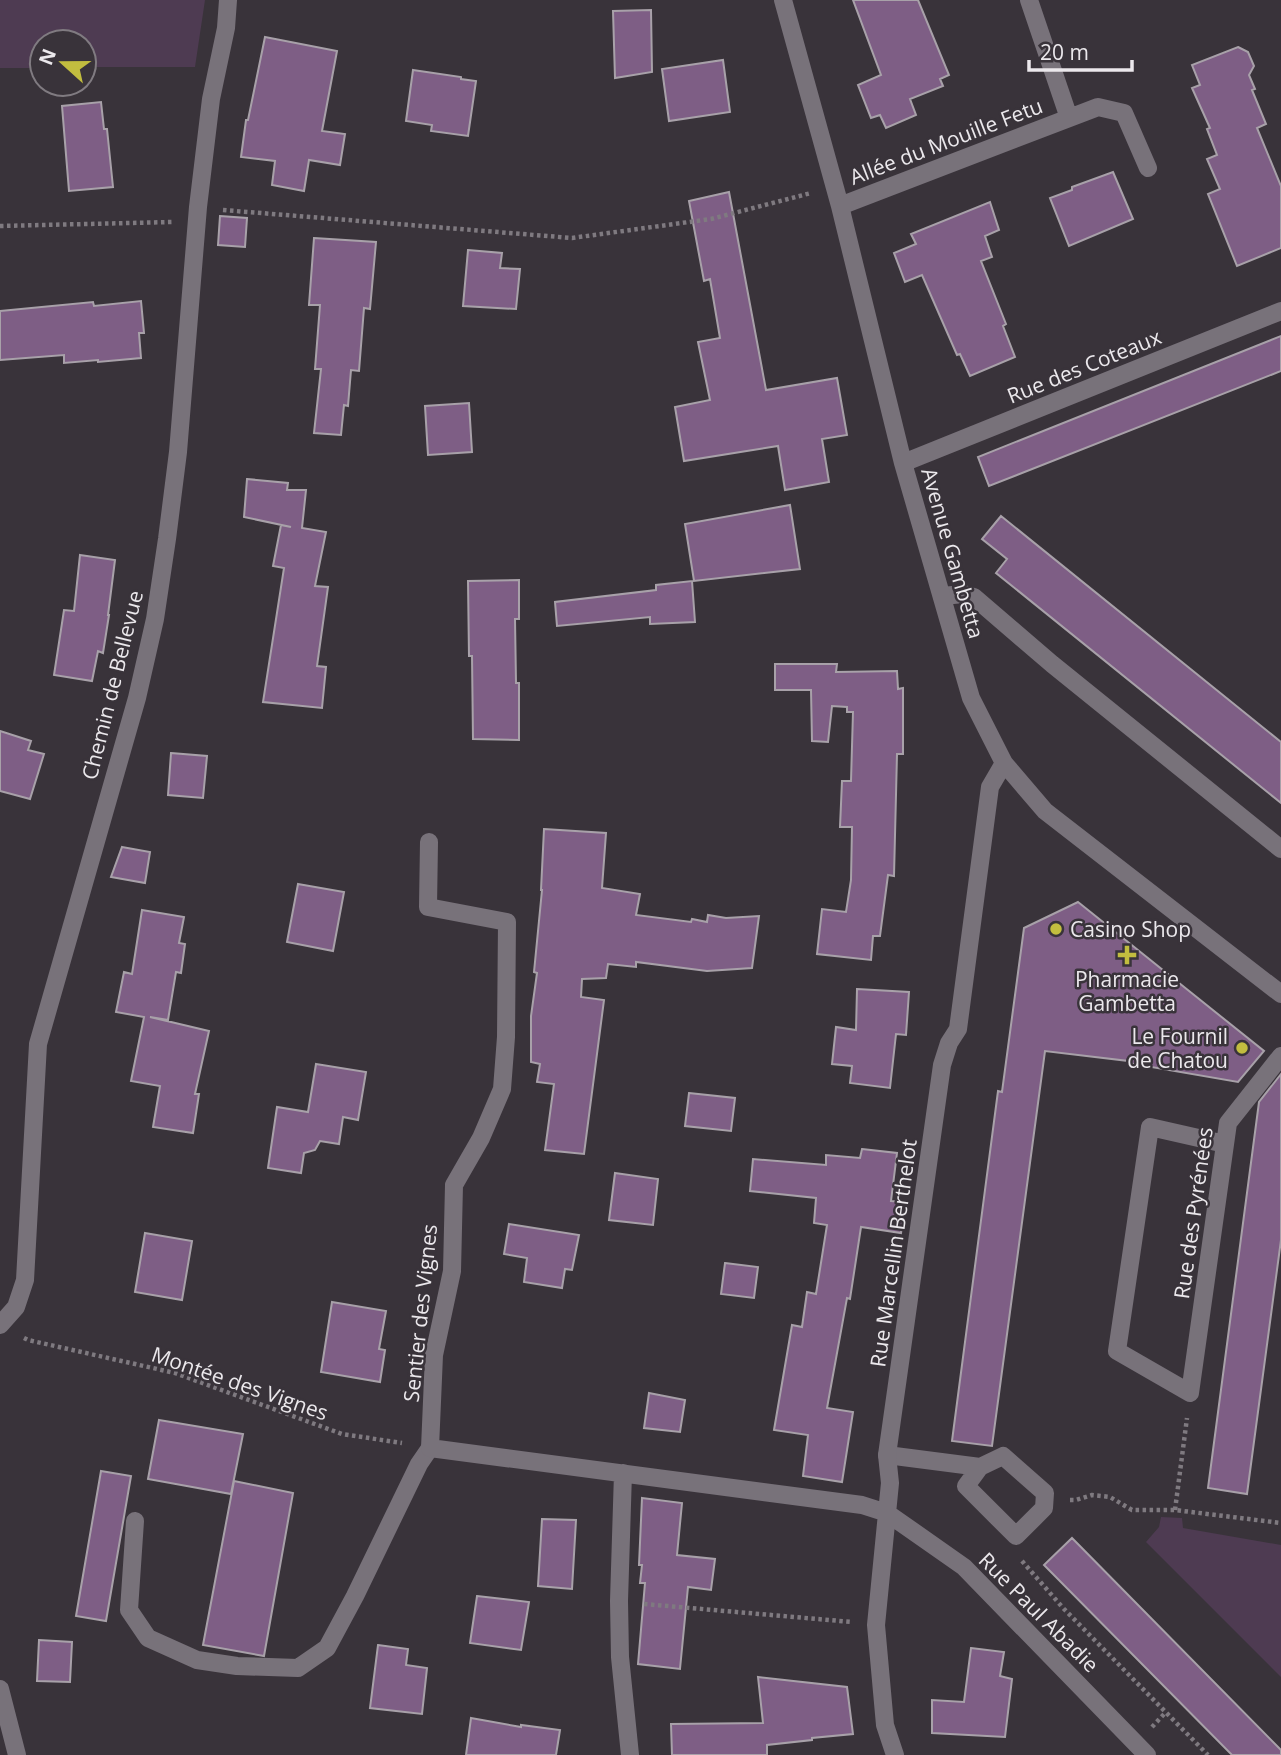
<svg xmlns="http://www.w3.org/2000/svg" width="1281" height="1755" font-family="'Open Sans',sans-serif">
  <rect width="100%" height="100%" fill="#39333a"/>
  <!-- green -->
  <path fill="#4e3b52" d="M0,0H205L195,67H84V42H42V68H0Z
    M1161,1517L1182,1518L1183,1528L1281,1545V1677L1146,1542L1159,1527Z"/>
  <!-- building -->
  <path fill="#7e5e85" stroke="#a8a1a9" stroke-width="2" d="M853,0H918L949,75L940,79L943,86L910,99L916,115L886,128L880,115L871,118L858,85L881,75Z
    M651,10L652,72L615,78L613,11Z
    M265,37L337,51L322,131L345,134L340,165L309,160L304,191L272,185L275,161L241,157L246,120H248Z
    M1238,47L1248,52L1254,66L1249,75L1255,89L1252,90L1266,124L1257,128L1281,186V248L1237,266L1208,194L1220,189L1207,159L1217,155L1207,129L1210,128L1192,88L1200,85L1192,65Z
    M723,60L730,112L669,121L662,69Z
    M413,70L461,77V79L476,81L468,136L431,131L432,125L406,121Z
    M101,102L104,129H107L113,187L69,191L62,106Z
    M1113,172L1133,219L1069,246L1050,198L1072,190V187Z
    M729,192L766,390L837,378L847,435L822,439L829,482L785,490L778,446L684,461L675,407L710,400L698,342L720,338L710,279L704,281L689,201Z
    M990,202L999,230L985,236L992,257L981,261L1006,324L1003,326L1015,357L970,376L960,354L957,355L922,275L905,282L894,253L916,244L911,234Z
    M220,216L247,218L245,247L218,245Z
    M314,238L376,242L370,309L364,308L359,371L351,370L348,406L344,405L341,435L314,433L321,369H315L320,305H309Z
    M468,250L502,253L500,268L520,269L516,309L463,306Z
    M141,301L144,333H139L141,358L98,362V360L64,363V355L0,360V311L93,302L94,306Z
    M1281,336V371L989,486L978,457Z
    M469,403L472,452L428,455L425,406Z
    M247,479L288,483L287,490H306L302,528L326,532L315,586L328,587L317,666L326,667L322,708L263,702L284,568L273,566L281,525L291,527L244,517Z
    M790,505L800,569L694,581L685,524Z
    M1001,516L1281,742V803L996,573L1007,559L982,539Z
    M80,555L115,560L108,615H109L103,653L98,651L92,681L54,675L64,610L74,611Z
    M519,580V619H515L516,683H519V740L473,739L472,656H469L468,581Z
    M692,581L695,622L650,624V617L557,626L555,602L656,590V585Z
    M775,664H837L836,672L897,671L898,689L903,688V754H897L894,876L888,875L880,936H873L871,960L817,954L822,909L846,912L851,880L852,827H840L842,781H851L853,712H847V707L832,706L828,742L812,741L811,690H775Z
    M0,731L31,741L28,750L44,754L30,799L0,791Z
    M171,753L207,756L203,798L168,795Z
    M544,829L606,833L602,888L640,894L636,915L691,922L692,919L707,922L708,915L726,918L759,916L752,968L707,971L636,962V967L608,964L606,978L582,979L581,997L604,1000L584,1154L545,1150L554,1084L537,1082L540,1064L531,1062V1016L537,973L534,972L542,890H541Z
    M122,847L150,852L145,883L111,877Z
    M298,884L344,892L333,951L287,942Z
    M1078,902L1264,1051L1238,1082L1128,1063V1061L1045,1051L992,1446L952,1441L998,1091L1002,1092L1024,928Z
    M142,910L184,917L179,943L185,944L181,973L176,972L168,1020L150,1017L209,1031L195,1094H199L193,1133L153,1127L160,1086L131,1081L144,1017L116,1012L124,972L132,974Z
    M857,989L909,992L906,1035L896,1034L890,1088L850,1083L852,1066L832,1064L836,1027L856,1030Z
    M316,1064L366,1072L358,1120L343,1117L339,1144L320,1141L315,1150L304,1153L301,1173L268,1168L277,1107L308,1112Z
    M1281,1074V1240L1247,1494L1208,1488L1259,1102Z
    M689,1093L735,1098L731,1131L685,1126Z
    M862,1149L897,1153L891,1201L906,1202L901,1233L861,1227L850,1299L847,1298L827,1408L853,1412L842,1482L803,1476L808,1435L774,1430L792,1325L802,1327L807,1292L816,1294L827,1225L814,1223L816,1198L750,1191L753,1159L826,1165V1155L860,1158Z
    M615,1173L658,1179L653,1225L609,1220Z
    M509,1224L579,1235L572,1270L565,1269L562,1288L524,1282L527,1258L504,1254Z
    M145,1233L192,1241L182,1300L135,1292Z
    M725,1263L758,1267L754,1298L721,1294Z
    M332,1302L386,1311L379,1349L385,1350L380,1382L321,1372Z
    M649,1393L685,1400L680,1432L644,1428Z
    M159,1420L243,1434L231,1494L148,1479Z
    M101,1471L131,1476L106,1621L76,1616Z
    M234,1481L293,1493L264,1656L203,1645Z
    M642,1498L682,1503L677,1555L715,1559L711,1590L688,1587L680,1669L638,1664L645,1583H640L642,1565H639Z
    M542,1519L576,1520L572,1589L538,1586Z
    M1072,1538L1281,1750V1755H1232L1044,1565Z
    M477,1596L529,1602L521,1650L470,1643Z
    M39,1640L72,1642L70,1682L37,1681Z
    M378,1645L408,1649L406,1665L427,1668L422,1714L370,1708Z
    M971,1648L1004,1652L1000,1676L1012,1679L1005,1737L932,1733V1700L964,1702Z
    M758,1677L847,1687L853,1734L812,1738V1740L767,1745V1755H672L671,1724L763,1723Z
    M471,1718L521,1727V1725L560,1730L556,1755H466Z"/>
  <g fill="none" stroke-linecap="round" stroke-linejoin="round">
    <!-- path -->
    <path stroke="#7f7a80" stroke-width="4.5" stroke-dasharray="3.5 3.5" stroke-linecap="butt" d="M223,210L572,238L711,219L811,193
      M0,226L172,222
      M24,1338L28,1340L175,1373L342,1434L402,1443
      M1070,1500H1076L1092,1495L1110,1497L1132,1510H1175L1281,1523
      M1175,1510L1187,1418
      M1022,1561L1064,1609L1208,1755
      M644,1604L852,1622
      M1152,1727L1166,1712"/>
    <!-- service -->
    <path stroke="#78727a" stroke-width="18" d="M942,596L964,594L974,597L1052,664L1281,849
      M1225,1144L1150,1127L1117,1351L1190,1393L1228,1123L1281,1056
      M887,1455L980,1467L1003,1456L1045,1493L1044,1508L1016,1536L966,1486L980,1467
      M135,1521L129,1610L148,1638L197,1660L237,1666L298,1668L327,1648L355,1596L419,1464L430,1448"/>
    <!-- minor -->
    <path stroke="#78727a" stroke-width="18" d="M783,0L840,206L903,463L971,698L1004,763L1045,811L1281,994
      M1029,0L1069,118
      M840,206L1098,107L1124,113L1148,168
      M903,463L1281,311
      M429,842L428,907L507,922L506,1037L502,1089L481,1138L454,1185L452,1271L434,1355L430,1448L862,1505L887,1513L964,1567L1147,1755
      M0,1325L16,1307L25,1280L38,1044L137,698L155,619L167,539L178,452L198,207L211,99L226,28L228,0
      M623,1473L619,1601L620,1657L630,1755
      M895,1755L885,1725L876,1625L890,1483L887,1455L942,1065L949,1043L958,1029L990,787L1004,763"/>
    <!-- tertiary -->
    <path stroke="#78727a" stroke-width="18" d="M0,1689L17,1755"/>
  </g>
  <!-- markers -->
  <g fill="#c2bd3f" stroke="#39333a" stroke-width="2.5">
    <circle cx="1056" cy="929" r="7"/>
    <path d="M1123.5 944.5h7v7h7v7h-7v7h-7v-7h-7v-7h7z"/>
    <circle cx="1242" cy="1048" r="7"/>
  </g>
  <g text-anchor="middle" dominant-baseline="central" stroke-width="5" stroke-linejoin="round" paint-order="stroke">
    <!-- street labels -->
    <g font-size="21" fill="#ebe8ec" stroke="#39333a">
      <text transform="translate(946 141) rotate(-21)">Allée du Mouille Fetu</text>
      <text transform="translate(1084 366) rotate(-22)">Rue des Coteaux</text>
      <text transform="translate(953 553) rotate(74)">Avenue Gambetta</text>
      <text transform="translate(112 685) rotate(-76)">Chemin de Bellevue</text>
      <text transform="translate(1193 1213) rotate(-82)">Rue des Pyrénées</text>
      <text transform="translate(893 1253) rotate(-82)">Rue Marcellin Berthelot</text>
      <text transform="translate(420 1313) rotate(-84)">Sentier des Vignes</text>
      <text transform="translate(240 1383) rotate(19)">Montée des Vignes</text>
      <text transform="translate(1039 1612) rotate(45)">Rue Paul Abadie</text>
    </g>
    <!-- poi labels -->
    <g font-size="21" fill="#ebe8ec" stroke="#39333a" text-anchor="start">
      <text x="1070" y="929">Casino Shop</text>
      <text x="1127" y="979" text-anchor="middle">Pharmacie<tspan x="1127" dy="24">Gambetta</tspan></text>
      <text x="1228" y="1036" text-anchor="end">Le Fournil<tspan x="1228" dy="24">de Chatou</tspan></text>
    </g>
  </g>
  <!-- north arrow -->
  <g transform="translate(63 63) rotate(291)"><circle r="33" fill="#39333a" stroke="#807b81" stroke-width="2"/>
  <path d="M0-5L12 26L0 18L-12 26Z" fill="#c2bd3f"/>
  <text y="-10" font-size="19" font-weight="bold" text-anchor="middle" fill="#ebe8ec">N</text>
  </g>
  <!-- scale -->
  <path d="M1029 60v10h103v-10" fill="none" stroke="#ebe8ec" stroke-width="3.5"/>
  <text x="1040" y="60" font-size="21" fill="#ebe8ec" stroke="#39333a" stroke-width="5" paint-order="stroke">20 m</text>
</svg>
